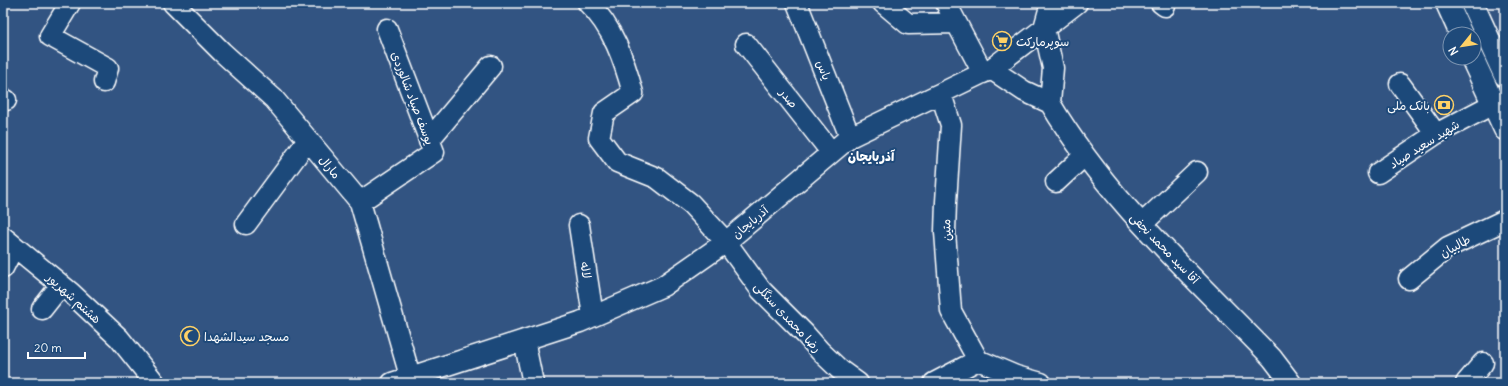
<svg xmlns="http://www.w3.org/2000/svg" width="1508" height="386" font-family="Delius,'Playpen Sans Arabic',sans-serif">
  <rect width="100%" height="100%" fill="#325482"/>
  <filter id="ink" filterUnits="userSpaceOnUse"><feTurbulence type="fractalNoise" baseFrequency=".025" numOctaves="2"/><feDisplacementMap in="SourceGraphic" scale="8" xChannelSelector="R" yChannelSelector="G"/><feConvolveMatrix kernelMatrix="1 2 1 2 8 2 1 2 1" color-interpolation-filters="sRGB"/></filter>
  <g filter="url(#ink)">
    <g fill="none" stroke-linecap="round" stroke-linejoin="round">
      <defs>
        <path id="minor" d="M70,3L50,36L108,68L104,82
          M173,3L222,52L274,99L360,202L410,376
          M588,3C613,27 624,60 633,93L604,113L599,138L617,162L657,178L691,204L726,242L761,290L805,334L820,351L840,370L858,383
          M797,3L850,137
          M883,3L908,24L956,23
          M946,3L983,73
          M1161,3L1165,6
          M746,44L831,152
          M991,69L1024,91L1050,103
          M1400,84L1436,134
          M941,94L951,125L946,202L945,232L951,311L978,360
          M3,99L6,100
          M1050,103C1108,201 1194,277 1272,358L1291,383
          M1050,103L1053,68L1044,28L1051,3
          M429,140L491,66
          M1378,173L1436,134L1493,104
          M1056,182L1084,156
          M360,202L434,152L387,29
          M246,224L308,140
          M1142,224L1197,172
          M579,225L593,316
          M3,237L71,293L119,338L155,383
          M3,268L14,246
          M1409,279L1448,247L1505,220
          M42,309L61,285
          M524,340L533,383
          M392,383L580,322L663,286L726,242L850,137L991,69L1077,3
          M934,383L978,360L1016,376L1041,383
          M1466,383L1483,363"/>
        <path id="major" d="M1447,3L1461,34
          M1472,3L1505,75
          M1472,58L1505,129"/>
      </defs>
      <!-- minor casing -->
      <use href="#minor" stroke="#fff" stroke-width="23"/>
      <!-- major casing -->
      <use href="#major" stroke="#fff" stroke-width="25"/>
      <!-- minor -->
      <use href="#minor" stroke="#1f4a7a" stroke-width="20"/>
      <!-- major -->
      <use href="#major" stroke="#1f4a7a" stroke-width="22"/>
    </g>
  </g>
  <!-- icons -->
  <defs>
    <symbol id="supermarket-ring" viewBox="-11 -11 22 22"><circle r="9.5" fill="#1f4a7a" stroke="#ffd166" stroke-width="1.5"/><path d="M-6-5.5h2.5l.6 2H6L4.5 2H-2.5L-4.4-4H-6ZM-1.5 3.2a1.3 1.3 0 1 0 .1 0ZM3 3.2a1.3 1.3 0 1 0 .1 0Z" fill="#ffd166"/></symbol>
    <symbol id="bank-ring" viewBox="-11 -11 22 22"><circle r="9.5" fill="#1f4a7a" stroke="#ffd166" stroke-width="1.5"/><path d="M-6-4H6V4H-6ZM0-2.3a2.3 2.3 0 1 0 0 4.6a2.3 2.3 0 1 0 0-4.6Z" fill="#ffd166"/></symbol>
    <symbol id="mosque-ring" viewBox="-11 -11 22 22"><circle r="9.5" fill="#1f4a7a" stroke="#ffd166" stroke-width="1.5"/><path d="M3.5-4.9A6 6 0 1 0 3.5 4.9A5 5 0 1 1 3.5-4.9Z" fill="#ffd166"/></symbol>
  </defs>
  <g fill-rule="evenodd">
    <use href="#supermarket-ring" x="991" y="30" width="22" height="22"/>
    <use href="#bank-ring" x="1433" y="94" width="22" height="22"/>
    <use href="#mosque-ring" x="179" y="325" width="22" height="22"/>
  </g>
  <g text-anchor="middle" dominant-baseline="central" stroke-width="4" stroke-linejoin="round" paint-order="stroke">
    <!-- poi labels -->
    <g font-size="12" fill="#fff" stroke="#1f4a7a" text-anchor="start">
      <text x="1016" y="41">سوپرمارکت</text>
      <text x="1430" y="105" text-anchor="end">بانک ملی</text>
      <text x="204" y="336">مسجد سیدالشهدا</text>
    </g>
    <!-- street labels -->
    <g font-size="12" fill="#fff" stroke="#1f4a7a">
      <text transform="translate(824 70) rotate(68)">یاس</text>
      <text transform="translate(413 98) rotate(69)">یوسف صیاد شالوردی</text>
      <text transform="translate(789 98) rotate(52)">صدر</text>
      <text transform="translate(1424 144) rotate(-32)">شهید سعید صیاد</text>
      <text transform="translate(330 167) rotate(50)">مارال</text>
      <text transform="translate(750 222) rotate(-40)">آذربایجان</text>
      <text transform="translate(946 230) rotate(-92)">متین</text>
      <text transform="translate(1455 246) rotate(-29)">طالبیان</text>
      <text transform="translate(1165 248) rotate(46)">آقا سید محمد نجفی</text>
      <text transform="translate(586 270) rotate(81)">لاله</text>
      <text transform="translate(74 298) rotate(42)">هشتم شهریور</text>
      <text transform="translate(788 317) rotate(47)">رضا محمدی سنگلی</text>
    </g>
    <!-- neighbourhood labels -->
    <g font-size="13" font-weight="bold" fill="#fff" stroke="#1f4a7a">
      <text x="871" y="156">آذربایجان</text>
    </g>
  </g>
  <!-- margin -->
  <rect width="1508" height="386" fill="none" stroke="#1f4a7a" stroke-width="16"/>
  <rect x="8" y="8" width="1492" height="370" fill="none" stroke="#fff" stroke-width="1.5" filter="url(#ink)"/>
  <!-- north arrow -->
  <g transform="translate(1462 46) rotate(240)"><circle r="19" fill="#1f4a7a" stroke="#7992af"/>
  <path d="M0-3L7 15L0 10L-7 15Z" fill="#ffd166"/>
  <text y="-6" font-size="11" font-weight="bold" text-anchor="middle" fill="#ffffff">N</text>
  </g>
  <!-- scale -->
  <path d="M28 352v6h57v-6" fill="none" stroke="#ffffff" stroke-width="2"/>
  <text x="34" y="352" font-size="12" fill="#ffffff" stroke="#1f4a7a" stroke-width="3" paint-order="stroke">20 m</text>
</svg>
